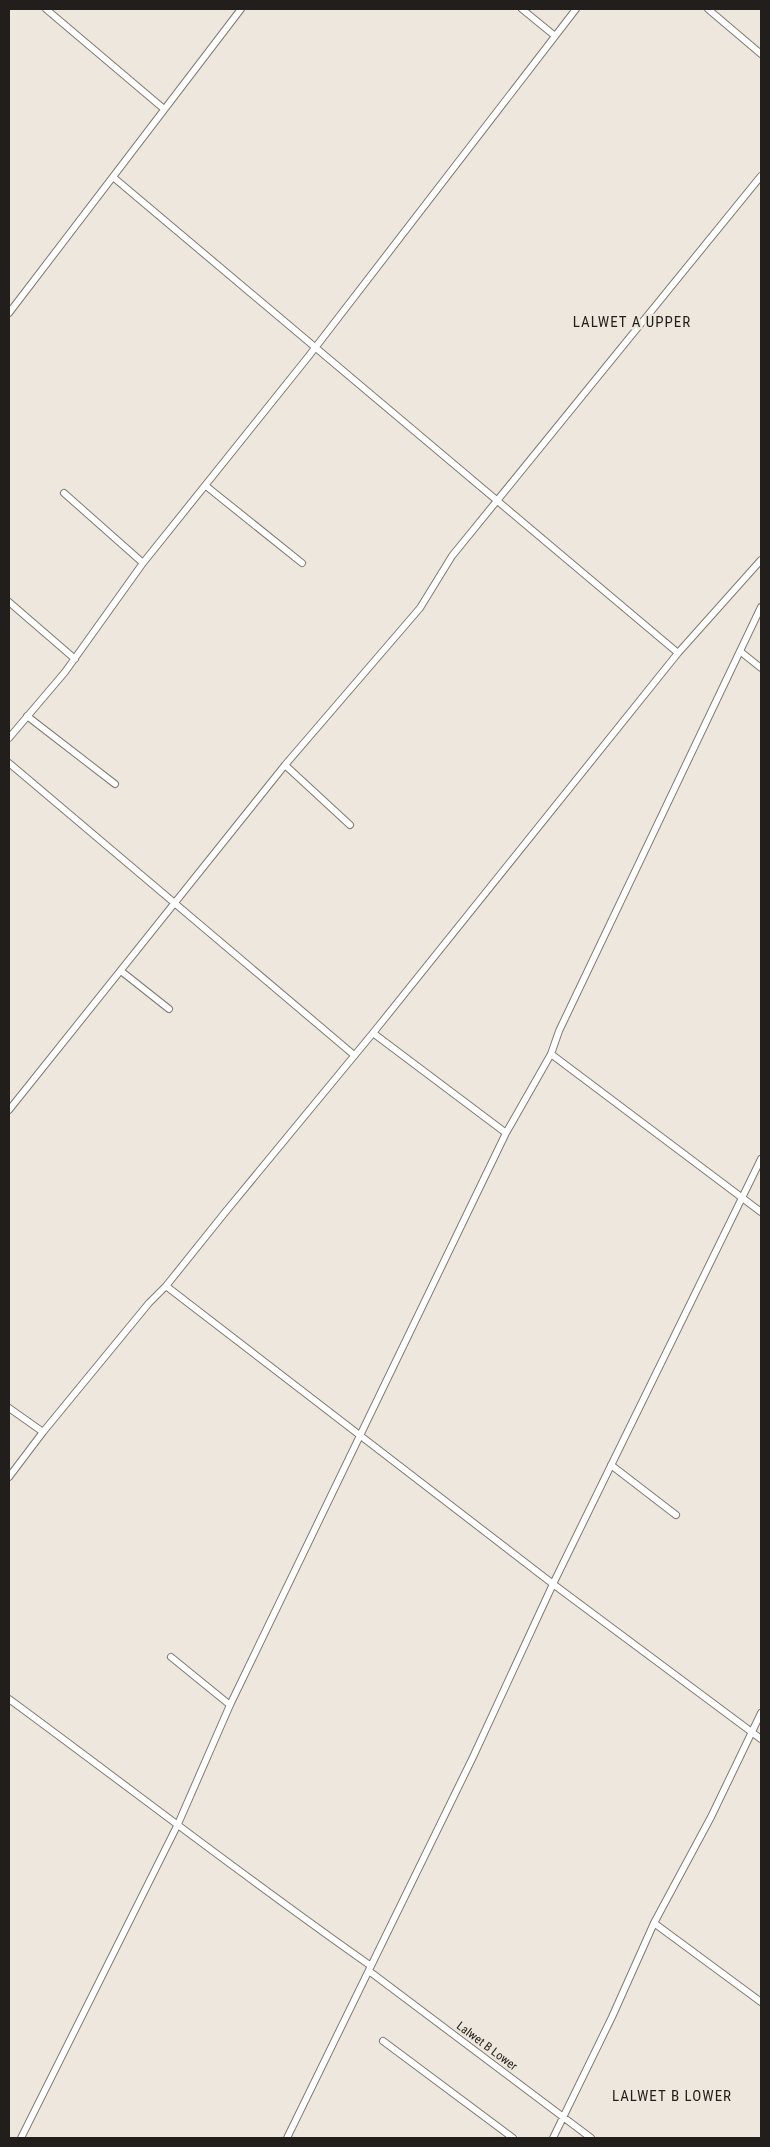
<svg xmlns="http://www.w3.org/2000/svg" width="770" height="2147" font-family="'Roboto Condensed',sans-serif">
  <rect width="100%" height="100%" fill="#eee7dd"/>
  <g fill="none" stroke-linecap="round" stroke-linejoin="round">
    <defs>
      <path id="minor" d="M46,9L164,109
        M522,9L555,36
        M708,9L761,54
        M113,177L678,653
        M9,313L241,9
        M206,486L302,563
        M64,493L143,563
        M9,602L75,659
        M741,652L761,668
        M27,716L115,784
        M9,738L65,672L143,563L308,357L576,9
        M9,763L354,1055
        M285,765L350,825
        M121,971L169,1009
        M373,1033L506,1133
        M551,1054L761,1212
        M9,1110L285,765L420,608L452,556L761,176
        M166,1286L553,1584L761,1739
        M9,1408L43,1432
        M611,1465L676,1515
        M9,1477L43,1432L149,1303L166,1286L227,1210L373,1033L678,653L761,560
        M171,1657L230,1705
        M9,1699C130,1788 248,1880 371,1966
        M654,1923L761,2002
        M369,1971L591,2138
        M383,2041L513,2138
        M21,2138L178,1824L230,1705L506,1133L551,1054L559,1031L761,607
        M287,2138L473,1757L553,1584L761,1159
        M553,2138L612,2017L654,1923L711,1817L761,1713"/>
    </defs>
    <!-- minor casing -->
    <use href="#minor" stroke="#807a72" stroke-width="8"/>
    <!-- minor -->
    <use href="#minor" stroke="#fff" stroke-width="6"/>
  </g>
  <g text-anchor="middle" dominant-baseline="central" stroke-width="5" stroke-linejoin="round" paint-order="stroke">
    <!-- street labels -->
    <g font-size="12" fill="#211e1b" stroke="#eee7dd">
      <text transform="translate(487 2046) rotate(37)">Lalwet B Lower</text>
    </g>
    <!-- quarter labels -->
    <g font-size="15" letter-spacing="1" fill="#211e1b" stroke="#eee7dd">
      <text x="632" y="322">LALWET A UPPER</text>
      <text x="672" y="2096">LALWET B LOWER</text>
    </g>
  </g>
  <!-- border -->
  <rect width="770" height="2147" fill="none" stroke="#211e1b" stroke-width="20"/>
</svg>
